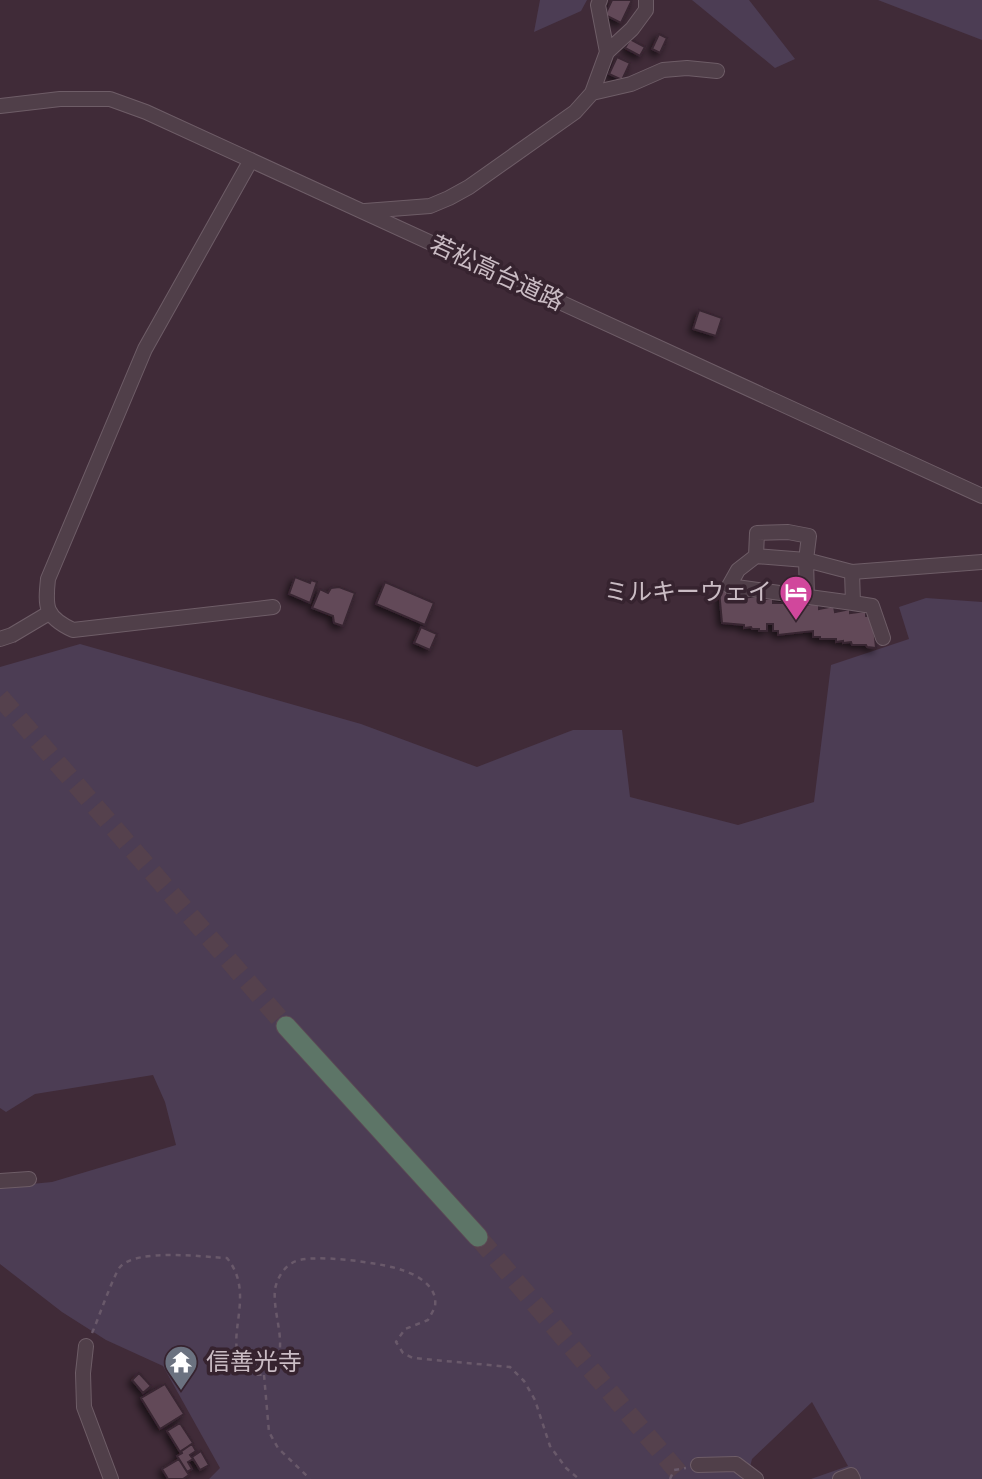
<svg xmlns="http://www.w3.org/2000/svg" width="982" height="1479" font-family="Signika,'Noto Sans JP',sans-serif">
  <defs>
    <filter id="shadow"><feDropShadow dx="-3.5" dy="3.5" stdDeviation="3.5" flood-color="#0009"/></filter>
  </defs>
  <rect width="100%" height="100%" fill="#402b38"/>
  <!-- green -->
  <path fill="#4c3d54" d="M540,0H587L581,11L534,32Z
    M692,0H749L795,59L775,68Z
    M878,0H982V40Z
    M926,598L982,602V1479H811L848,1466L812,1402L752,1459L747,1479H209L220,1468L163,1366L106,1340L62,1312L0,1264V1187L52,1182L176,1145L165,1102L153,1075L35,1094L6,1112L0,1108V667L80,644L361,724L477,767L573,730H622L630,797L738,825L814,802L831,665L909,639L899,607Z"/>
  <!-- building -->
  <path fill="#624a58" stroke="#382531" stroke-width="2" filter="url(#shadow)" d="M612,0H632L621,23L605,15Z
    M659,34L667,38L660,53L652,49Z
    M630,39L645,47L640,56L625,48Z
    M617,57L630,63L622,80L609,74Z
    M699,310L722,318L716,336L693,329Z
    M295,577L310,583L311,580L317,582L310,603L289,594Z
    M385,582L434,603L425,625L376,604Z
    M339,587L355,593L343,626L334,623L333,616L312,608L320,589L328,593L331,588Z
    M794,587L793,601H804L805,605L819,603V609L834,606L835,612L850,609V613L866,611V616L873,617L876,648L867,647L866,645H852L851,642L843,643V641L836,642V639H820V637H813V631L778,635V631H773V624H767V631H759V629H752L751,627L744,628V625L722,623L719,590H727V595L742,594L743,598L758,596V600L773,598V603H782L783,588Z
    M421,627L437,634L430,650L414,643Z
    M139,1373L151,1386L143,1393L132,1380Z
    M165,1384L184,1414L160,1429L141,1398Z
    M180,1423L193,1443L180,1452L167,1431Z
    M192,1444L196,1451L190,1455L193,1459L188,1462L192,1469L187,1472L177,1456L182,1453L181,1451Z
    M201,1451L209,1465L200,1470L192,1457Z
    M179,1459L189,1475L183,1479H168L162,1469Z"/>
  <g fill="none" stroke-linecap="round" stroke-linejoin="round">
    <!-- highway-tunnel -->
    <path stroke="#55414d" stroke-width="19" stroke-dasharray="19 10" stroke-linecap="butt" d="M0,697L286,1026
      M478,1237L684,1479"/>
    <defs>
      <path id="minor" d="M600,0L598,5L607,52
        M592,93L631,84L663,70L687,68L717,71
        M0,106L60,99H110L146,112L982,496
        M251,160L145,349L48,579C45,607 45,617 73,630L273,607
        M365,211L430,206L449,198L469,187L575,112L592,93L607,52L632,29L646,10V0
        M756,556L757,533L788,532L809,536L806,560L807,597
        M852,572L853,603L729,586L738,570L756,556L806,560L852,572L982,562
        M853,603L872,606L883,638
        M0,639L12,635L49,613
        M0,1181L29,1179
        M86,1346L83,1373L84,1407L111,1479
        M698,1465L736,1464L756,1479
        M840,1479L851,1475L853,1479"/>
      <path id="highway" d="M286,1026L478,1237"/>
    </defs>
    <!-- minor casing -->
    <use href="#minor" stroke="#6e5d67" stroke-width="16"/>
    <!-- highway casing -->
    <use href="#highway" stroke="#5b4954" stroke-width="21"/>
    <!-- path -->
    <path stroke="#69596a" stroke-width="2.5" stroke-dasharray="5 5" stroke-linecap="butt" d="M92,1333C98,1320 113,1276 120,1267C137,1248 203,1257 227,1258C257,1295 223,1338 243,1365C259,1387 280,1368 280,1347C281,1328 273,1308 275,1289C277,1279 283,1268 292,1263C308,1252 383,1263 402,1270C417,1275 438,1286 435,1306C434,1310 430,1316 428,1320L405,1329L396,1342L403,1353L413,1358L510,1367L524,1381L535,1400L550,1446L566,1468L579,1479
      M264,1375L269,1432L278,1448L310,1479
      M670,1479L674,1470L686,1468"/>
    <!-- minor -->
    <use href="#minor" stroke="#503f49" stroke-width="14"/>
    <!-- highway -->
    <use href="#highway" stroke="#5d7567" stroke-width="19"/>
  </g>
  <!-- icons -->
  <defs>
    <symbol id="hotel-pin" viewBox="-11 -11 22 30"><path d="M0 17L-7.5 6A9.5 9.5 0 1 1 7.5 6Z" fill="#d1479c" stroke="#36232f"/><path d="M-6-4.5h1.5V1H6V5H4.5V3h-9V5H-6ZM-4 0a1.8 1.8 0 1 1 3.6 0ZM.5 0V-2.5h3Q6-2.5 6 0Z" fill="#fff"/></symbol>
    <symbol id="temple-pin" viewBox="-11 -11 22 30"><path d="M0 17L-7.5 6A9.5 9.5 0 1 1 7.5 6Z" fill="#6b7280" stroke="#36232f"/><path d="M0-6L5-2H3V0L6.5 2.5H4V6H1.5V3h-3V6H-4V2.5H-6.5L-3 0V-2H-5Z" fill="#fff"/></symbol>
  </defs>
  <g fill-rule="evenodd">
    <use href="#hotel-pin" x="777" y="573" width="38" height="52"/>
    <use href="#temple-pin" x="162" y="1343" width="38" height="52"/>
  </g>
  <g text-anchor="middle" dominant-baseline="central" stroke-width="7" stroke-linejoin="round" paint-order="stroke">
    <!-- street labels -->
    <g font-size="24" fill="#cabcc4" stroke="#36232f">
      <text transform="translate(497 273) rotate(25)">若松高台道路</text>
    </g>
    <!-- poi labels -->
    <g font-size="24" fill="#cabcc4" stroke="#36232f" text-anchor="end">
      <text x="772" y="592">ミルキーウェイ</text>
      <text x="206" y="1362" text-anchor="start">信善光寺</text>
    </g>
  </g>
</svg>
